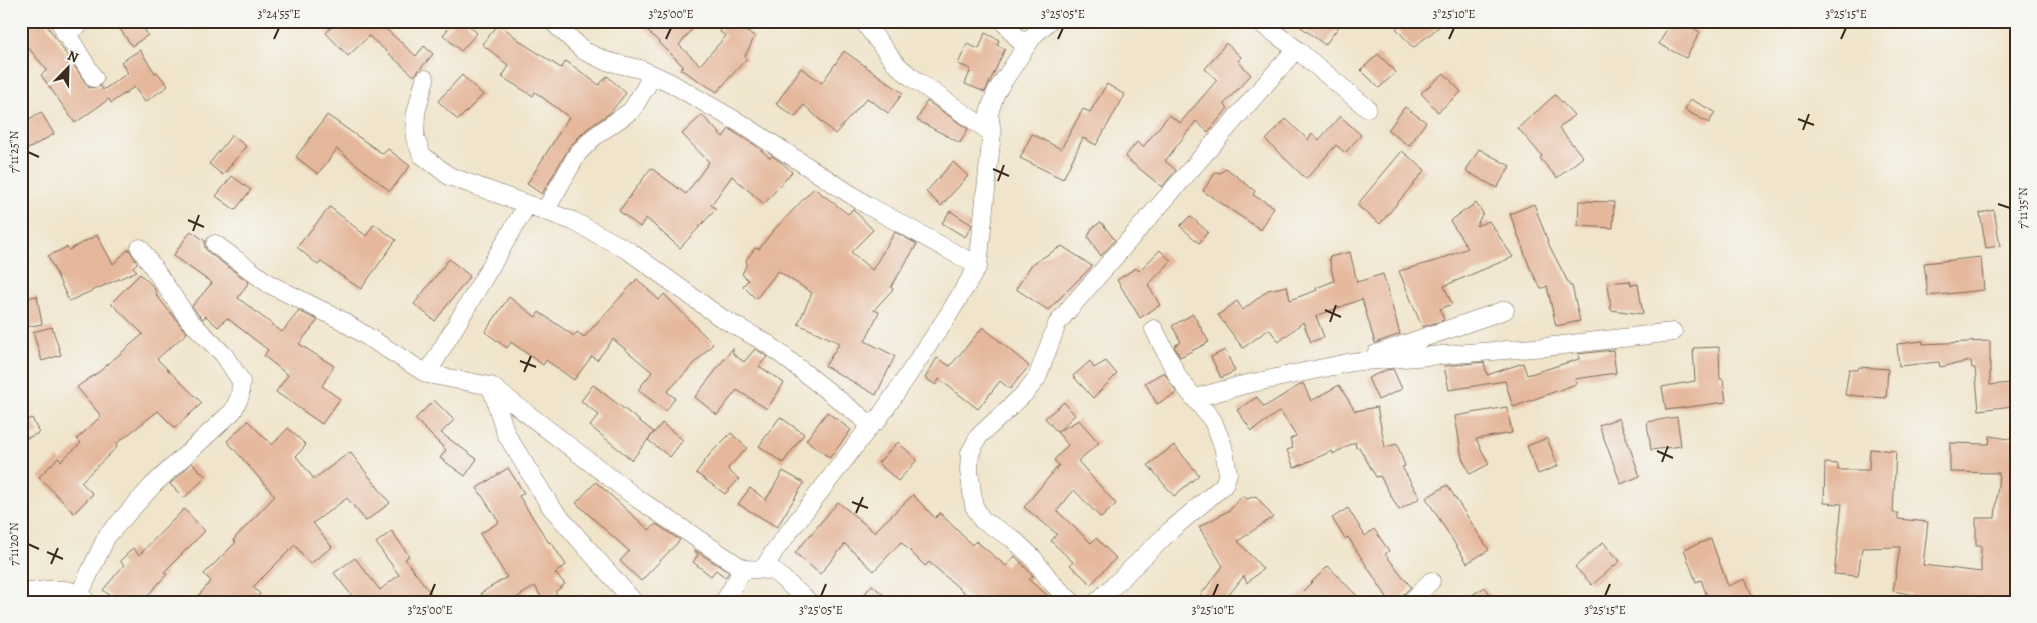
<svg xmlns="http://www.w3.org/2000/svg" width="2037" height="623" font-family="Alegreya,serif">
  <rect width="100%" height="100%" fill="#f6f6f2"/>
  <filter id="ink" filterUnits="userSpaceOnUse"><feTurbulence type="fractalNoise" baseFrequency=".02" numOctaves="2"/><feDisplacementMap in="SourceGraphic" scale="10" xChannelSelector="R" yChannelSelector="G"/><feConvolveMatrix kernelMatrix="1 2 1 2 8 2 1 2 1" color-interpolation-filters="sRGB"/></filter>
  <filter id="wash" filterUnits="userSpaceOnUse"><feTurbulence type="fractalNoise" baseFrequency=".0096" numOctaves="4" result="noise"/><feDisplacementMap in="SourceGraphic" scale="20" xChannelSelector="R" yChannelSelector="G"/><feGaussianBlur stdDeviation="1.12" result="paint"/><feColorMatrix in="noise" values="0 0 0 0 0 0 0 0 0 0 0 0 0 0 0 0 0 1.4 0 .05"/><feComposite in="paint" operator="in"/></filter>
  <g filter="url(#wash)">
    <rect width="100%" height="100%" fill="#f0e4ca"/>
    <g id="blocks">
      <!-- building -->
      <path fill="#e5b79b" d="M21,21H44L89,88L101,86L103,90L128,73L121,62L140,50L155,73L157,72L168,86L145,102L134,87L111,103L109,99L75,123L41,75L47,70L21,39Z
        M114,21H139L148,35L132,46Z
        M337,21H377L416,56L424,46L433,54L414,76L369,36L348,56L326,33Z
        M455,21H464L477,33L461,51L443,35Z
        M638,21H699L679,45L700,65L726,36L720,32L725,21L755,36L745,56L747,58L717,92L680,69L683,66Z
        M1293,21H1343L1325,45Z
        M1404,21H1446L1413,48L1396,28Z
        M1671,21H1680L1700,32L1686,58L1659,44Z
        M499,24L524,44L561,68L566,61L599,85L607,76L626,93L610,113L587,129L570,146L542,194L527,184L569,117L535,92L533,96L502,77L509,66L482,44Z
        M985,33L999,40L997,45L1005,49L985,92L965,84L971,69L958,64L967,44L979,49Z
        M1226,43L1241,57L1238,61L1251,75L1224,104L1228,108L1208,132L1196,121L1165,161L1176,170L1162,187L1125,157L1137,142L1143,147L1169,115L1180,123L1217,80L1205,69Z
        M844,51L903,93L888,113L867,98L835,134L804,105L795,117L776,104L801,68L822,83Z
        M1378,54L1396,72L1379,88L1361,70Z
        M1444,73L1461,92L1438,112L1421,93Z
        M462,75L483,95L458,120L438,101Z
        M1107,84L1125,95L1096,145L1083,138L1063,179L1020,158L1032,134L1061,149L1083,109L1090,112Z
        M1555,95L1574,115L1559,128L1583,157L1557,178L1540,158L1542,156L1518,128Z
        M1690,99L1715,112L1709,123L1685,110Z
        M927,101L968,129L960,143L917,120Z
        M1405,107L1426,122L1409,146L1388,130Z
        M41,112L54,134L21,153V124Z
        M327,115L383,154L388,149L410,166L390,191L337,149L318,174L296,157Z
        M702,115L723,137L729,129L755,145L770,158L772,156L781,162L792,172L764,204L732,176L711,205L716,209L680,248L646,218L640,227L619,211L651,168L686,194L709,162L682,134Z
        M1340,116L1361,135L1345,153L1336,145L1306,179L1266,140L1286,119L1308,140L1312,134L1319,140Z
        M232,135L246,146L223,175L209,164Z
        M1479,149L1510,166L1497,188L1466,171Z
        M1402,151L1425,170L1380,224L1357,205Z
        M953,162L968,176L941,206L926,192Z
        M1226,168L1255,191L1253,195L1274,207L1261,230L1203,191L1216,172L1221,173Z
        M232,176L251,190L235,210L216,196Z
        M814,188L848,214L853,209L873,230L851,252L872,270L895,232L917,244L891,287L893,289L874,310L879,312L865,341L895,356L876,395L825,366L840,343L798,324L812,293L778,271L756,299L743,286L748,280L742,274L747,264L746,260L755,248L759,249L772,232Z
        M1579,201L1614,202L1613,228L1578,226Z
        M1476,203L1483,213L1476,226L1489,221L1513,257L1444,286L1452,304L1440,309L1444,320L1422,327L1399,271L1439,260L1468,248L1450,221Z
        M1534,204L1550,247L1570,286H1572L1580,321L1556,326L1547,286L1541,289L1530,268L1510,214Z
        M330,207L366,236L374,224L396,240L361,289L321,262L318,265L297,247Z
        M1994,210L2000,246L1986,248L1980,213Z
        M950,211L972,225L965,237L942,223Z
        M1190,216L1208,232L1199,243L1180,226Z
        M1101,222L1115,240L1101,256L1088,237L1092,228Z
        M191,231L205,241V248L209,253L249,282L238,298L282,332L299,311L318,320L299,344L334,366L322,386L340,399L322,424L276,392L288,375L264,356L268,350L227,318L218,327L206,316L203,319L197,313L192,306L212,283L173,256Z
        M97,235L113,264L129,249L137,263L133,267L137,271L69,301L48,256L67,247L69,250Z
        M1062,246L1092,266L1048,310L1016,289L1032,264Z
        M1160,250L1171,261L1148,285L1160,305L1140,318L1117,280L1136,268L1139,271Z
        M1350,252L1357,282L1383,274L1400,334L1375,343L1362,299L1316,316L1324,337L1311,342L1303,322L1279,342L1269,329L1243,348L1218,315L1237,301L1243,310L1268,290L1287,286L1290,300L1317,290L1316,288L1334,281L1329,257Z
        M1981,257L1984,290L1928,296L1924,263Z
        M449,259L470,276L435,321L414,304Z
        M140,274L154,287L157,296L187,333L157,359L202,403L175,428L158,411L116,444L118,446L81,482L93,494L74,513L39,477L58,458L61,461L81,443L77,439L101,416L77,387L100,371L143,334L111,303Z
        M637,279L659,300L664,294L713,344L667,392L675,398L666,411L638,390L652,372L613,339L597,360L592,356L574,380L546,360L543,365L511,342L507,348L485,332L509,297L536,317L539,312L574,336L577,332L584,337Z
        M1630,281L1631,285L1638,284L1643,314L1611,310L1608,283Z
        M37,296L42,324L21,328V299Z
        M1193,314L1209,342L1180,357L1174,346L1181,342L1172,326Z
        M52,327L61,355L42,361L33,332Z
        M983,327L1029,366L1010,389L1000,381L978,409L939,379L936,385L925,378L937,358L950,366Z
        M1923,341V344L1990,341V385L2011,383L2013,406L1979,410L1975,368H1972L1971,361L1940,367L1939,362L1899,366L1897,344Z
        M1719,347L1720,379H1723L1726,402L1666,410L1662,387L1695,381L1693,348Z
        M733,348V354L744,362L755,349L762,353L767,357L759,366L784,383L767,409L737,390L717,415L695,397Z
        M1225,350L1235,371L1221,378L1211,357Z
        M1613,350L1616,373L1575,379L1576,384L1513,407L1505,381L1449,390L1444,366L1484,362L1487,375L1523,363L1527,375L1579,359L1578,354Z
        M1090,361L1094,368L1106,361L1117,374L1093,398L1073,376Z
        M1859,367L1888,369L1886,398L1845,395L1849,369L1858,370Z
        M1393,369L1402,389L1378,400L1368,378L1386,370Z
        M1164,372L1177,393L1157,404L1145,383Z
        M1303,383L1311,401L1339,385L1355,411L1377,407L1385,447L1397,444L1405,466L1402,467L1420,498L1399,510L1380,476L1376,477L1359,447L1356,448L1355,442L1333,454L1332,451L1294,468L1287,450L1293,448L1290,439L1296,436L1280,411L1252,431L1237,410L1257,397L1264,407Z
        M593,385L654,432L632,460L590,426L599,415L581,401Z
        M434,400L454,420L441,433L477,459L465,476L440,458L446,450L415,419Z
        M1064,402L1075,415L1057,432L1045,418Z
        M1507,407L1512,433L1476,439L1489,464L1470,474L1462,458L1455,416Z
        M827,412L851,430L830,458L806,440Z
        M780,417L804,434L783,463L759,446Z
        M1677,417L1681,446L1651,450L1647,422Z
        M32,418L39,433L27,438L21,422Z
        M1619,418L1640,476L1621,484L1599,425Z
        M1079,420L1099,443L1078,461L1116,504L1101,518L1074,490L1057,511L1091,543L1096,538L1116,558L1091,584L1070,565L1073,562L1051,541L1057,534L1024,507L1059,465L1054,460L1068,445L1057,432Z
        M248,421L272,445L288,428L306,445L296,456L314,479L350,452L390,503L366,521L347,498L313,523L332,547L310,564L295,545L253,587L260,594L253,602H193L211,581L204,574L236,542L233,540L275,496L227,441Z
        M662,423L683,440L670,457L648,440Z
        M731,433L747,448L728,468L729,471L739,479L725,494L696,473L710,454Z
        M1990,436L2015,440L2010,486L2016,487V602H1999V598L1962,597L1961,602H1938V599L1893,591L1900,547L1862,548L1858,576L1834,574L1842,504L1824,503L1825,463L1838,464V470H1869L1870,449L1896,451L1893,513H1898V519L1928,522L1923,565L1981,572V546H1976V518H1995L1999,473L1950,472V443L1989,444Z
        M1547,438L1558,466L1538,474L1527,446Z
        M898,442L917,460L898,481L878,463Z
        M1174,445L1199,475L1174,496L1148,465Z
        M192,463L206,477L184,498L170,484Z
        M508,468L524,493L519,496L549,543L551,542L566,565L555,573L565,584L555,592L563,602H544L535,586L510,602H487L481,593L507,577L480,534L499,522L477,488Z
        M783,471L804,483L777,527L738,504L750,488L766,500Z
        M596,482L649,530L656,524L680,540L641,581L620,561L629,551L576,503Z
        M1447,485L1489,550L1467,563L1426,498Z
        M913,495L935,518L940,513L972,545L976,541L1006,566L1015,556L1033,576L1029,580L1056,602H975L929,562L925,566L901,542L874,571L845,544L820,574L795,553L838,502L874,532Z
        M1243,495L1247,499L1256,496L1273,517L1238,541L1263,569L1247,583L1244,576L1223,602H1195L1223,566L1199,527L1230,510Z
        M1348,508L1365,536L1374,529L1389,551L1385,554L1411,587L1403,595L1401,602H1390L1348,537L1345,539L1332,518Z
        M184,509L205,531L164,572L167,574L142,602H118L103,590L124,565L120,561L133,548L139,555Z
        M392,531L409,556L405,559L432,595L424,602H357L334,573L355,558L380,590L399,575L376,543Z
        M1711,539L1728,586L1745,579L1755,602H1709L1701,580L1696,582L1684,549Z
        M1603,542L1620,561L1592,585L1575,567Z
        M693,549L729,572L727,575L725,577L716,570L711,576L693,562L698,555Z
        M1328,566L1363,602H1292Z
        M872,585L892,602H858Z
        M1485,587L1495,602H1461Z"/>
    </g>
  </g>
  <g filter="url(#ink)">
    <use href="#blocks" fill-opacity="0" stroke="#7a6b5a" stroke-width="1"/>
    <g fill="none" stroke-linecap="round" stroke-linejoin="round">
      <defs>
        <path id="street" d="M59,21L94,78
          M552,21L584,51L606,61L640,69L669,82L745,126L867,205L978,266
          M863,21L895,63L911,77L992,133
          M1003,21L1025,47
          M1258,21L1296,49L1367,108
          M65,34L84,21
          M425,79L416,113L415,138L422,155L449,176L573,221L629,251L720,317L768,344L871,425
          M545,211L578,153L594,137L632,110L653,75
          M215,244L269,284L341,320L427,374L491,386L638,499L743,569L773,570L809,602
          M1376,354L1505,310
          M427,374L527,205
          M491,386L506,434L551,507L634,602
          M1195,398L1243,385L1352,362L1546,347L1673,332
          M764,568L775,550L871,425L877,421L947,317L978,266L992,133L989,113L996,92L1033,36L1049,21
          M21,593C42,591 72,583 86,601
          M80,593L107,536L153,485L233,411L240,396L241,381L224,355L189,320L140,248
          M724,602L743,569
          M1072,602L1052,583L1033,558L1013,539L982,520L974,506L969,471L970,453L979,436L1024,394L1037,378L1057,324L1069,309L1296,49
          M1097,602L1171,530L1224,485L1228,473L1223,446L1213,421L1179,379L1154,329
          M1411,602L1431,581"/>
      </defs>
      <!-- street casing -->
      <use href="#street" stroke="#7a6b5a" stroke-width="19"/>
      <!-- street -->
      <use href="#street" stroke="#fff" stroke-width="18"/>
    </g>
  </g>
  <!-- ticks -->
  <path fill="none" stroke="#3b2a1e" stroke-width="2" d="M274,39L279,28M666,39L671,28M1058,39L1063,28M1449,39L1454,28M1841,39L1846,28M1798,119L1814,125M1803,130L1809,114M28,152L39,157M993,169L1009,176M998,181L1004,165M1998,204L2010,208M188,220L204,227M193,231L199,215M1325,310L1341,317M1330,322L1336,305M520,361L536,367M524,372L531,356M1657,451L1673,458M1662,462L1668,446M852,502L868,508M856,513L863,497M28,544L39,549M47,552L63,559M51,564L58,548M430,596L435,584M821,596L826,584M1213,596L1218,584M1605,596L1610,584"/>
  <!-- margin -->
  <rect width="2037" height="623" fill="none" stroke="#f6f6f2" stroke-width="55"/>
  <!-- north arrow -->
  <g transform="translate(68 68) rotate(23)" stroke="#f6f6f2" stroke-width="4" paint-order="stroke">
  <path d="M0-4L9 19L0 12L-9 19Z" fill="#3b2a1e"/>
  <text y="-8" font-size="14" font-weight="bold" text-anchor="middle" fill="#3b2a1e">N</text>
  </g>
  <rect x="28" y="28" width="1982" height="568" fill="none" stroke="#3b2a1e" stroke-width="2"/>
  <g font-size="12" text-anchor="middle" fill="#3b2a1e">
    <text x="279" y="18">3°24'55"E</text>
    <text x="671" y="18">3°25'00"E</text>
    <text x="1063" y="18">3°25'05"E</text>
    <text x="1454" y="18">3°25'10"E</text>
    <text x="1846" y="18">3°25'15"E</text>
    <text transform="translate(14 152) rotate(-90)" y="4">7°11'25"N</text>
    <text transform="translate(2023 208) rotate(-90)" y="4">7°11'35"N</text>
    <text transform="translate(14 544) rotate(-90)" y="4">7°11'20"N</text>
    <text x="430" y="614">3°25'00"E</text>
    <text x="821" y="614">3°25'05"E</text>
    <text x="1213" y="614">3°25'10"E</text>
    <text x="1605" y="614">3°25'15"E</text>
  </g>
</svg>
